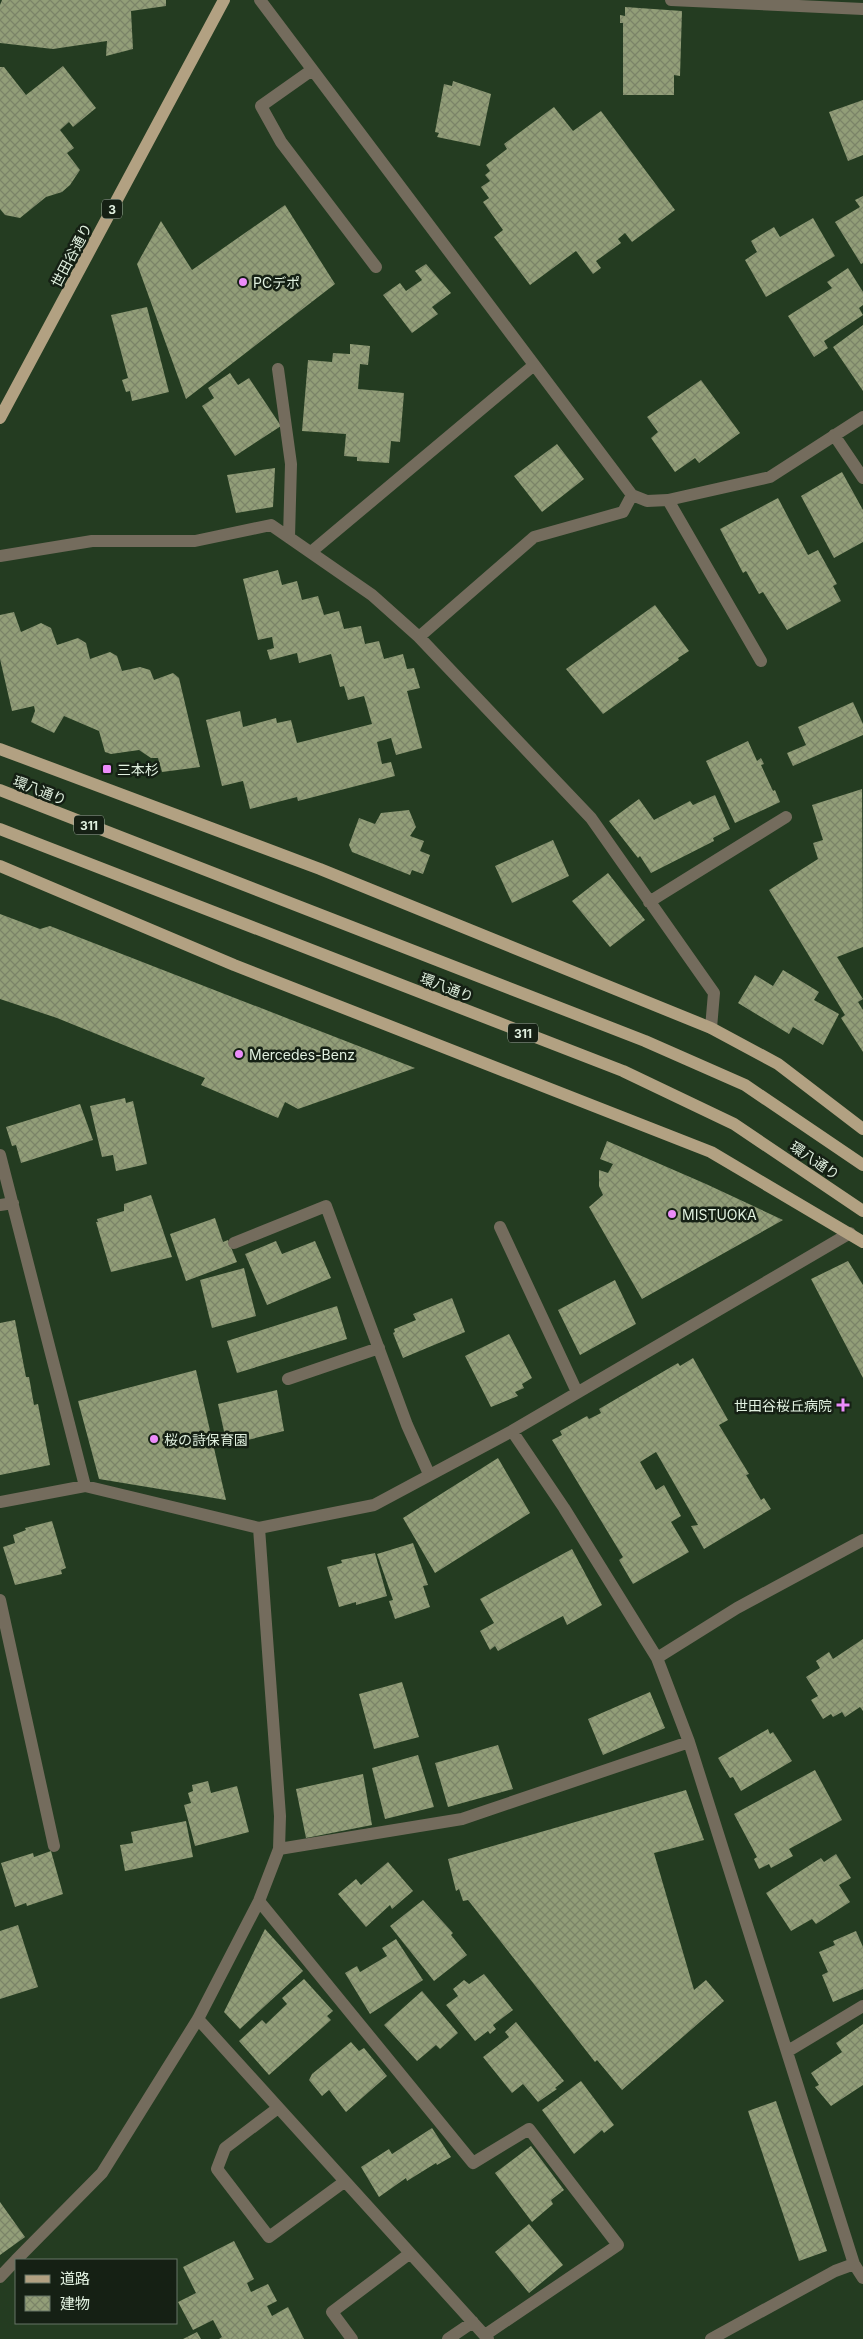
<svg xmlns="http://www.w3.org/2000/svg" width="863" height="2339" font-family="Inter,'Noto Sans JP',sans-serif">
  <defs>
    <pattern id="building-cross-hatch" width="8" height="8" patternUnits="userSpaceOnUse" patternTransform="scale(1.25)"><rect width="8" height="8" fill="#929e78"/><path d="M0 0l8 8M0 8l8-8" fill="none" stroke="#7b8468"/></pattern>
  </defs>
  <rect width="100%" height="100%" fill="#243c21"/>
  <!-- building -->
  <path fill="url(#building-cross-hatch)" d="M2,0H166V6L131,11L133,49L106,56L107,41L53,49L0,43V5Z
    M625,7L682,11L680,76L674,75V95H623V23H620V15L625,16Z
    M63,66L96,108L73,127L69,122L60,130L74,148L67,153L80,170L70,185L62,192L46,197L20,218L5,215L0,209V67H4L26,95Z
    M453,81L491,94L480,146L437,137L439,133L435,132L444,84L452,86Z
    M863,100V155L848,161L829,112Z
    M554,107L573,131L601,111L675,210L632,242L625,233L618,239L621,243L596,261L601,268L593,274L576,251L530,285L494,237L503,230L483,202L489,198L481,187L490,181L485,175L490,171L486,165L507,149L504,144Z
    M863,196V263L861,264L835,222L860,207L855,200Z
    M285,205L335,284L186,399L137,264L161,221L192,270Z
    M813,218L835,256L766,297L745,260L757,252L751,241L774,227L780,237Z
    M426,264L451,293L432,307L438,314L412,333L383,295L400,283L406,291L422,280L415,271Z
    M848,268L863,292V305L859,308L863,315L824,341L828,348L814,357L788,316L832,288L827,282Z
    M147,307L169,392L132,401L130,391L126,392L122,380L128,378L111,315Z
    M863,325V391L833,347Z
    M350,344L370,346L368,365L360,364L358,389L404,393L400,442L391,441L389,463L357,461V457L344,456L346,434L302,431L308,360L332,362L333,353L350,354Z
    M230,373L238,385L249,378L281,426L235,456L202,406L214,398L208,388Z
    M701,380L740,433L699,463L695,458L675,472L651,438L658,432L647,417Z
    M557,444L584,479L542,512L514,476Z
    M275,468L273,507L236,513L227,475Z
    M842,472L863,510V542L834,558L801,496Z
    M778,498L808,555L818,550L837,584L833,586L841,601L787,630L763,592L759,594L746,571L743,573L720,529Z
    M278,570L282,585L297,581L302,600L318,596L324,615L339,611L344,629L361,626L365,644L379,641L384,659L403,654L407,669L414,668L420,688L407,691L422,748L396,755L391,738L377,742L382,764L391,762L395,776L298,801L297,797L250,809L243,781L222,786L206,720L240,711L243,727L276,718L277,723L291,720L297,743L372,724L364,696L348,700L344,686L340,687L331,654L299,663L297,653L270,660L267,650L274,648L272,637L258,640L243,579Z
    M655,605L689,651L678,658L679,660L603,714L566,669Z
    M14,612L21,632L41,623L51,628L57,645L78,638L86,643L90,659L110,652L117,656L122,671L140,667L150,670L154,680L173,673L179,678L200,767L162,772L158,758H151L139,750L111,754L105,752L99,731L64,716L54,733L31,722L35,711L34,706L12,711L0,659V615Z
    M853,702L863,724V735L793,766L787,753L806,745L798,727Z
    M748,741L757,761L761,758L764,764L761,765L773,791L775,790L780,802L735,823L706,761Z
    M862,789L863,947L837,957L863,999L858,1002L863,1010V1052L841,1018L845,1015L769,890L818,859L813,843L823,840L812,805Z
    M715,795L730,829L713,838L714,841L651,873L640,856L638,858L609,821L639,799L654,820L690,801L693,805Z
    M409,810L416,827L410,836L424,841L420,851L430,855L423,874L412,870L410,875L352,852L349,845L359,818L375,824L381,813Z
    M553,840L569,876L512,903L495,866Z
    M608,873L645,920L610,947L572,901Z
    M0,914L40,929L50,926L415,1068L298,1109L285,1102L278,1118L201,1085L205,1078L57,1018L0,999Z
    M783,970L819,992L814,1000L839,1014L823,1045L793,1027L789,1034L738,1003L755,975L773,986Z
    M125,1098L126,1103L133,1101L147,1164L116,1171L113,1155L102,1157L90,1106Z
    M80,1104L93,1140L21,1163L16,1145L12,1146L6,1127Z
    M607,1141L706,1184L783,1220L642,1299L589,1207L603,1195L599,1186V1170L608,1173L613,1164L600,1159Z
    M151,1195L172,1257L111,1272L96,1222H98L97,1219L124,1211V1204Z
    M215,1218L223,1242L228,1240L237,1262L186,1281L170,1234Z
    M276,1241L282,1254L315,1241L331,1278L267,1305L245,1254Z
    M848,1261L863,1285V1378L811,1279Z
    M244,1268L256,1316L212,1328L200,1280Z
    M615,1280L636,1324L580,1355L558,1310Z
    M452,1298L465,1332L403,1358L393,1333L395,1332L394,1329L416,1320L413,1314Z
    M337,1306L347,1339L237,1373L227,1341Z
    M15,1320L26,1377H29L34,1405L38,1404L50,1465L0,1475V1323Z
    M509,1334L532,1378L522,1384L524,1388L515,1392L518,1396L491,1407L465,1356Z
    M693,1358L728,1420L719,1425L749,1474L746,1475L761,1500L764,1498L771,1509L704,1549L691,1526L698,1525L656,1452L640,1462L656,1490L664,1485L681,1516L671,1522L689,1552L633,1584L619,1560L623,1557L552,1440L562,1435L560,1431L587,1416L589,1419L601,1413L599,1409L678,1363L680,1366Z
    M196,1370L226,1500L99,1479L78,1401Z
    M277,1390L284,1431L227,1445L218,1404Z
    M498,1458L530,1513L435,1573L403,1518Z
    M52,1521L66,1568L61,1570L62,1574L15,1585L3,1547L15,1543L13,1535L26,1530L25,1528Z
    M413,1543L428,1585L423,1586L430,1607L395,1619L389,1601L393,1600L377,1554Z
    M572,1549L602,1605L567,1625L563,1616L498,1651L495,1646L490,1650L480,1631L494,1623L480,1599Z
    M375,1553L387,1596L356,1605V1602L339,1607L327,1567L342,1563L341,1560Z
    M863,1639V1711L860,1707L845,1717L842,1712L833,1717L831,1714L823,1719L811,1700L818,1696L806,1677L820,1668L816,1661L829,1652L833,1659Z
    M402,1682L419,1737L374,1749L359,1694Z
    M650,1692L665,1728L603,1755L588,1719Z
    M768,1729L770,1734L773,1732L792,1761L741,1791L733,1777L730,1778L718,1758Z
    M498,1745L513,1789L448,1807L435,1763Z
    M418,1755L434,1807L385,1819L372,1768Z
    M815,1770L842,1820L789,1849L793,1856L771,1868L769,1864L759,1869L754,1859L757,1857L734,1814Z
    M363,1774L372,1825L306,1838L296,1789Z
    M208,1781L211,1793L237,1786L249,1832L195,1846L184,1805L191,1803L188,1793L193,1791L192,1785Z
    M686,1790L704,1840L654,1853L694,1990L706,1980L724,2001L622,2090L597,2060L595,2062L468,1900L463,1901L459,1889L456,1891L448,1859Z
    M186,1821L193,1857L125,1871L120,1845L133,1843L131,1832Z
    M51,1851L63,1894L27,1906L26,1903L15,1907L1,1863L33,1853L34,1857Z
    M836,1854L851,1878L839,1885L850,1902L816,1924L812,1919L791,1931L766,1893L821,1858L824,1862Z
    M388,1862L413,1891L392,1909L390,1905L366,1927L338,1894L356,1879L361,1885Z
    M423,1900L453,1933L451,1935L467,1955L434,1981L390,1926Z
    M18,1925L38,1987L0,1999V1931Z
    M265,1929L303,1971L240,2029L224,2012Z
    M856,1931L863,1947V1989L833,2002L822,1975L828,1972L819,1952L835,1945L833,1941Z
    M396,1939L423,1980L370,2014L345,1973L357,1966L360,1972L387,1956L382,1948Z
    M484,1974L513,2010L493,2025L496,2029L490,2034L488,2031L475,2041L446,2005L458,1996L453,1989L464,1980L469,1984Z
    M304,1979L333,2011L327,2016L331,2020L269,2075L239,2041L262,2020L266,2024L287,2004L282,1998Z
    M422,1991L458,2033L440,2049L436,2045L417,2061L384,2025Z
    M516,2022L564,2081L555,2088L557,2089L538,2102L523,2084L512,2093L483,2057L509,2037L505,2032Z
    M863,2024V2085L831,2106L815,2087L819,2085L811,2073L842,2052L836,2043Z
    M351,2042L359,2051L364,2048L387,2076L346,2112L329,2090L322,2096L309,2080L312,2074Z
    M581,2081L614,2125L604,2133L602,2130L574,2154L542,2110Z
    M776,2101L827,2251L799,2261L748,2111Z
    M432,2128L451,2157L437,2165L436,2163L407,2181L406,2178L379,2197L361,2167L389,2149L392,2154Z
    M531,2146L564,2190L551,2200L553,2204L532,2222L495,2173Z
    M0,2202L25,2237L0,2255Z
    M529,2224L563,2265L529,2293L495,2252Z
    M234,2241L254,2279L247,2283L251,2292L268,2284L277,2301L267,2306L272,2316L288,2307L304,2339H219L222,2337L213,2320L193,2330L178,2302L196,2293L183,2267Z
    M197,2332L201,2339H183Z"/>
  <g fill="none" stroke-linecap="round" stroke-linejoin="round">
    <!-- minor -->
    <path stroke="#746c5d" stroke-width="12" d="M260,0L632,495L647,501L668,500L770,477L863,417
      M671,0L863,9
      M312,70L261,106L281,142L376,267
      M278,369L291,464L289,537
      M834,435L863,478
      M668,500L761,661
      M311,552L534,365
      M0,556L92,541H195L271,525L372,595L419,637L591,818L714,993L711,1028
      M419,637L534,537L623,512L632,495
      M649,902L786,817
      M0,1155L85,1486
      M0,1205L13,1203
      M500,1227L577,1392
      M234,1243L326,1206L407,1425L429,1474
      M288,1379L379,1348
      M512,1431L564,1508L657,1658L689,1742L854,2264L863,2278
      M0,1502L85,1486L259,1528L374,1505L512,1431L850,1233
      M0,1600L54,1846
      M657,1658L737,1608L863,1540
      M279,1849L462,1819L689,1742
      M259,1901L473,2163L529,2129L618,2245L485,2335
      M198,2019L488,2339
      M788,2051L863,2006
      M278,2108L225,2148L217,2169L269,2237L344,2182
      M16,2260L102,2173L198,2019L259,1901L279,1849L280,1816L259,1528
      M0,2277L16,2260
      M352,2339L332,2312L409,2254
      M448,2339L473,2322
      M711,2339L835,2271L854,2264"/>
    <!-- major -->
    <path stroke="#b2a182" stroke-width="12" d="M0,418L224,0
      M0,749L320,869L711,1028L778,1064L863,1129
      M0,790L645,1041L745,1085L863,1165
      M0,829L623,1071L734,1124L863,1211
      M0,866L234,965L711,1152L863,1242"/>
  </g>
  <!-- markers -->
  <g fill="#ec8cfa" stroke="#152014" stroke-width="2">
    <circle cx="243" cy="282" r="5"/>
    <rect x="102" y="764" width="10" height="10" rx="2.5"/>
    <circle cx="239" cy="1054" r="5"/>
    <circle cx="672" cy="1214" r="5"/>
    <path d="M840.5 1397.5h5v5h5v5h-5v5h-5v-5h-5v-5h5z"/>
    <circle cx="154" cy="1439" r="5"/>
  </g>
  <g text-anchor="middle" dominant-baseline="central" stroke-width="5" stroke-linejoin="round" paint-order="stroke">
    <!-- shield labels -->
    <g fill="#152014" stroke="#a4b2a3" stroke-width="1">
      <rect x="102" y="199.5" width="20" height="19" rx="4"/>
      <rect x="74" y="815.5" width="30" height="19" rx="4"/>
      <rect x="508" y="1023.5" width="30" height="19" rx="4"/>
    </g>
    <g font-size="12" font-weight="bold" fill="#e1f1e0">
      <text x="112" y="209">3</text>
      <text x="89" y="825">311</text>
      <text x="523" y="1033">311</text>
    </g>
    <!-- street labels -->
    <g font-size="14" fill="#e1f1e0" stroke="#152014">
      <text transform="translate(71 255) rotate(-62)">世田谷通り</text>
      <text transform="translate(40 790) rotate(21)">環八通り</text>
      <text transform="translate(447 987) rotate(21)">環八通り</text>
      <text transform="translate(815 1160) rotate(34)">環八通り</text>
    </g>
    <!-- poi labels -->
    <g font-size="14" fill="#e1f1e0" stroke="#152014" text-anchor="start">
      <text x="253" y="282">PCデポ</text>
      <text x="117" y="769">三本杉</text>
      <text x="249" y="1054">Mercedes-Benz</text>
      <text x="682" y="1214">MISTUOKA</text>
      <text x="832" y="1405" text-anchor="end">世田谷桜丘病院</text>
      <text x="164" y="1439">桜の詩保育園</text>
    </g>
  </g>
  <!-- legend -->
  <rect x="15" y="2259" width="162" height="65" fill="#152014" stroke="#677466"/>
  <rect x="25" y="2275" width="25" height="8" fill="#b2a182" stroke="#677466"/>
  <text x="60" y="2284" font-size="15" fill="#e1f1e0">道路</text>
  <rect x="25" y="2296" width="25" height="15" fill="url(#building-cross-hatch)" stroke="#677466"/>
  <text x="60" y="2309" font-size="15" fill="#e1f1e0">建物</text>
</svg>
